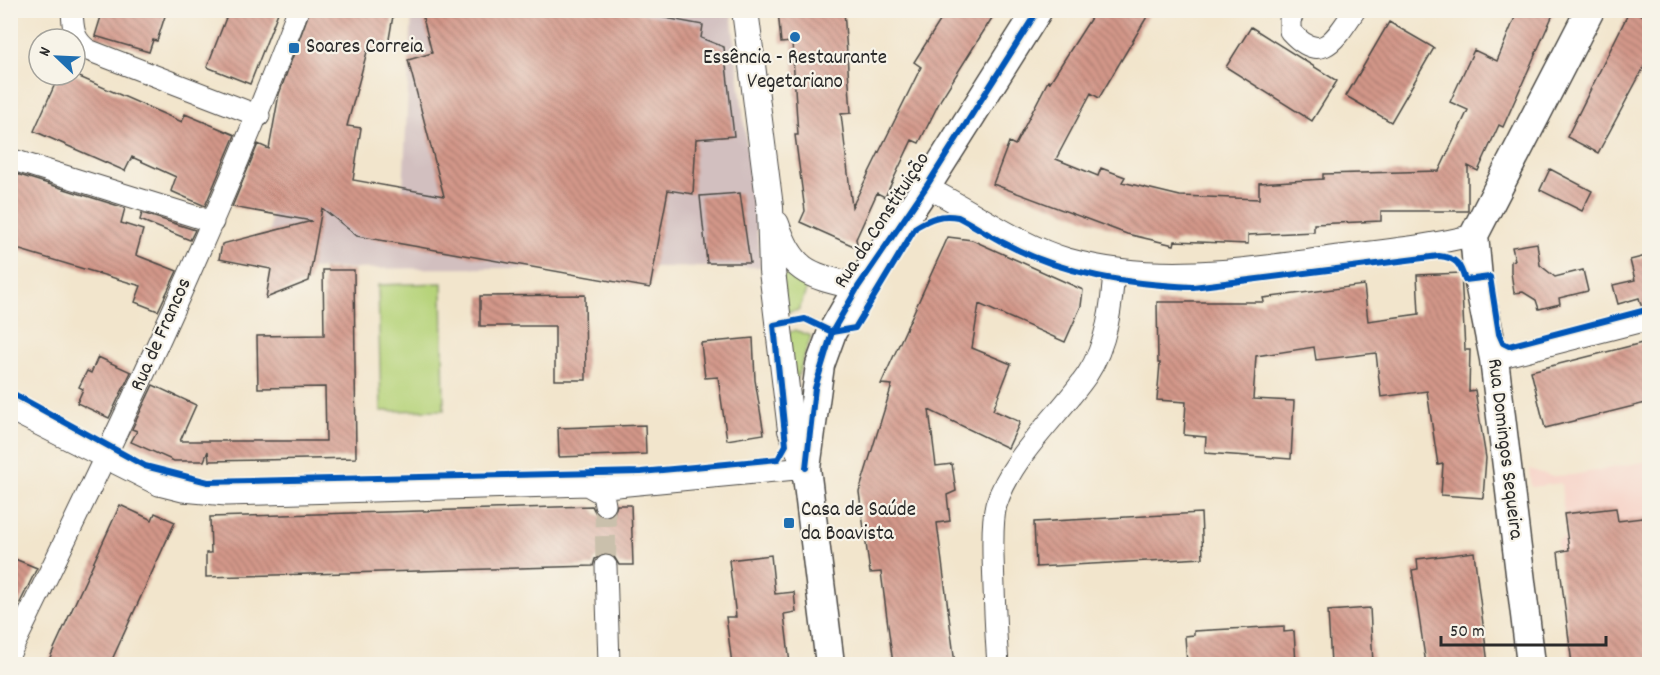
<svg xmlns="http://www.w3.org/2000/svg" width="1660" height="675" font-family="Dekko,sans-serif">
  <defs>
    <pattern id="building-back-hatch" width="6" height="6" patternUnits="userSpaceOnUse" patternTransform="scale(1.5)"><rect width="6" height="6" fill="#d39789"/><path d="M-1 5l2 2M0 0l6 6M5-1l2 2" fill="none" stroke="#ab7b70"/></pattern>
  </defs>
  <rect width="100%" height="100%" fill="#f7f3e8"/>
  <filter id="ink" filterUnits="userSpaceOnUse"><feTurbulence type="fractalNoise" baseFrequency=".0167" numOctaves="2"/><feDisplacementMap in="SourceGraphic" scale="12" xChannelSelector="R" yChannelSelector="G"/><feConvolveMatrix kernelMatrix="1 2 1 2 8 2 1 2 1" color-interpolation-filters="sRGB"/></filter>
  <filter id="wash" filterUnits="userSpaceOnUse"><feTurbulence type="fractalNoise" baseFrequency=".008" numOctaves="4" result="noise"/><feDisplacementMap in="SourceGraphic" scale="24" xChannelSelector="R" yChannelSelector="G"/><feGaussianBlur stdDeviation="1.35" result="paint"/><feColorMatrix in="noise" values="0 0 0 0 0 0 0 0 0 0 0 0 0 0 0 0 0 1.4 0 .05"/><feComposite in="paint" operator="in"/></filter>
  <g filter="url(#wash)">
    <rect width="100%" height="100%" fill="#f2e5cc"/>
    <!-- built -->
    <path fill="#f7d1c6" d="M1649,461V664H1571L1557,542L1566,536L1561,483L1531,487L1529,469L1551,476L1573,475Z"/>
    <!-- industrial -->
    <path fill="#d2bfbf" d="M412,11H731L761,267L268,269L272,189H403Z"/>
    <!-- green -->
    <path fill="#b6d379" stroke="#707f52" stroke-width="1.5" d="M779,271L808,285L799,310L783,313Z
      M442,283L444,410L381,411L378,285Z
      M795,330L811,336L795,385L786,334Z"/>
    <g id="blocks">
      <!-- building -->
      <path fill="url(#building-back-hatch)" d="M103,10H157L166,13L157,41L153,40L149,52L95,36Z
        M229,10H279L250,84L207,67Z
        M310,10H394L387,51L368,48L347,126L361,128L353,180L444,196L408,60L432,53L421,10H623L703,25L701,38L724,47L734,136L696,139L693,194L668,190L650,288L357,236L322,208L309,281L266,298L271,269L219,259L222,244L312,221L232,207L258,144L269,149L279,94Z
        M778,10H844L851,113L841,114L852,207L921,67L914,62L947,10H997L941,99L919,143L912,140L885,197L877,193L856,239L858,248L800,222L805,211L795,135H798L792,42L781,43Z
        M1096,10H1151L1099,98L1091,93L1056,159L1098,176L1101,168L1125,177L1122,182L1180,196L1259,199V183L1323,179V174L1439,171L1468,110L1450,102L1474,50L1497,61L1518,10H1555L1503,127L1499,125L1478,171L1468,166V211H1381V221L1314,224V232L1248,235V244L1175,241L1174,245L1127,234L993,184L1009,142L1015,145L1048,81L1050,82Z
        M1630,10L1650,18V56L1598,153L1567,137Z
        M1389,22L1434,48L1391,122L1346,96Z
        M1251,27L1337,81L1312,121L1226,67Z
        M59,75H75L182,122L185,114L235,135L205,206L171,191L176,177L132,157L125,171L34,131Z
        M1550,169L1592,191L1582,211L1540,190Z
        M10,172L125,208L121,223L143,230L136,255L177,271L158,311L135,302L141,286L10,247Z
        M740,193L750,263H707L700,196Z
        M142,213L195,230L190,240L140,220Z
        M948,237L972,240L1083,290L1081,306L1065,342L979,304L972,348L1011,364L993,410L1020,422L1008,448L929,410L936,466L952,464L956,491L947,495L950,521L937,523L955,664H893L881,572L870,573L859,492L892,385L881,384Z
        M1537,243L1540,265L1555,277L1583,270L1588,291L1559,298L1560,304L1539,309L1536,300L1523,292L1514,293L1511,272V261L1515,260L1512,247Z
        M1650,255V307L1642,308L1639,298L1618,304L1613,285L1635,280L1630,260Z
        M323,270H354L356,458L209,461L208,451L204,461H174L131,442L137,431L132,429L153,385L196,405L180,441H326L325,387L258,388L257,336L324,335Z
        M1461,273L1465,350H1470L1469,391L1475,390L1486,458L1483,498L1441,495L1443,464L1438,465L1427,391L1381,397L1376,353L1316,360L1314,347L1256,356L1253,399L1294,401L1291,459L1205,453L1206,437L1184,435L1186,402L1157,400L1160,363H1158L1157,302H1264L1263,298L1364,285L1368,321L1419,314L1417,275Z
        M585,295L586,380H555V326H480V296Z
        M753,338L755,380L764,434L727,440L718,377L705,378L701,343Z
        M1650,341V402L1545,428L1531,371Z
        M98,357L131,372L109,418L77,403L83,389L79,387L87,371L91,373Z
        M645,425L646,454L559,457L558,428Z
        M120,505L152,520L155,513L175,522L110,664H47Z
        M617,505H631L633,565H619L613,555L605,553L595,559L593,566L206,577V553H211L210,517L592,506L596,514L607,518L614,514Z
        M1616,508L1618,521L1650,517V664H1572L1558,552L1569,550L1564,514Z
        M1201,513L1203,558L1036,567L1034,522Z
        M1474,552L1488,664H1426L1412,570L1418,569L1417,559Z
        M771,555L775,594L794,592L796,612L784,614L790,664H732L726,617H736L729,560Z
        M10,557L37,568L10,623Z
        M1370,608L1373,664H1331L1328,611Z
        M1284,626V632L1294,631L1296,664H1187L1185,636L1194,635V631Z"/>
    </g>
  </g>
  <g filter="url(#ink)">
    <use href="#blocks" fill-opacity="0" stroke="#494743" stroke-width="1.5"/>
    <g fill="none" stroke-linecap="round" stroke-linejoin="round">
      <!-- minor-tunnel -->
      <path stroke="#cac0ac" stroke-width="21" stroke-dasharray="21 10" stroke-linecap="butt" d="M605,505L606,566"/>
      <defs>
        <path id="minor" d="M72,10C73,29 73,39 88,50L259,116
          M1295,10L1290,20V31C1322,66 1335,39 1355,10
          M10,159L213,222
          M926,187C971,209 1019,245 1068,259C1158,284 1248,269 1339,256C1384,250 1430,246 1474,235
          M1494,359L1650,319
          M10,410L159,485L183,491L226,495L587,485L603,494L605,505
          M596,488L806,468
          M606,566L609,664
          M10,653C114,442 215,230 298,10
          M998,664C995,628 994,592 993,555C993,540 992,521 996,505C1012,455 1058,417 1087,375C1107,345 1112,305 1114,270"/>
        <path id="tertiary" d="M745,10L770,207L772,271L791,430L806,468
          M776,224C793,274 809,275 858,287"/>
        <path id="secondary" d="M830,664L806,468L820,365L832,332L858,287L926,187L1038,10
          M1531,664L1494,359L1478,278L1474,235L1590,10"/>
      </defs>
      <!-- minor casing -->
      <use href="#minor" stroke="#494743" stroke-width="23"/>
      <!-- tertiary casing -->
      <use href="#tertiary" stroke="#494743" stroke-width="28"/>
      <!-- secondary casing -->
      <use href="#secondary" stroke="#494743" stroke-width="31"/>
      <!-- minor -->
      <use href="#minor" stroke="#fff" stroke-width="21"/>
      <!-- tertiary -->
      <use href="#tertiary" stroke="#fff" stroke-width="26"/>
      <!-- secondary -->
      <use href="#secondary" stroke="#fff" stroke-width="28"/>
      <defs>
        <path id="cycleway" d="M10,392L145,466L208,482L641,472L778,459L786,445L774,325L805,319L832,332L855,328L916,227C931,218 941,214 958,217C974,225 990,236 1006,244C1065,275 1128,284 1193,287L1439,256C1457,258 1460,264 1465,280L1490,277L1499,334L1503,343L1509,346L1650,309
          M806,468L815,388L832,332L858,287L926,187L1038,10"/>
      </defs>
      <!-- cycleway casing -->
      <use href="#cycleway" stroke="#f7f3e8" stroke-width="10"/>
      <!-- cycleway -->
      <use href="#cycleway" stroke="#0057b8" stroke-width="6"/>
    </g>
  </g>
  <!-- markers -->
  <g fill="#1f6fb2" stroke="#f7f3e8" stroke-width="2">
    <circle cx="795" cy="37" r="6"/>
    <rect x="288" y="42" width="12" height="12" rx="3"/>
    <rect x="783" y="517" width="12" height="12" rx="3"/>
  </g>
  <g text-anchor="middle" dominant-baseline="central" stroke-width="4.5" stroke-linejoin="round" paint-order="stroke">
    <!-- poi labels -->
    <g font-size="21" fill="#2b2b2b" stroke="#f7f3e8" text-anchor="start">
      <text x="306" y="48">Soares Correia</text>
      <text x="795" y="59" text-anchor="middle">Essência - Restaurante<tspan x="795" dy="24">Vegetariano</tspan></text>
      <text x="801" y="511">Casa de Saúde<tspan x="801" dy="24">da Boavista</tspan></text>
    </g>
    <!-- street labels -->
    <g font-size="21" fill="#2b2b2b" stroke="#f7f3e8">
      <text transform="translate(883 221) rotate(-57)">Rua da Constituição</text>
      <text transform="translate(162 335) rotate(-66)">Rua de Francos</text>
      <text transform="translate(1504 449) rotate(83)">Rua Domingos Sequeira</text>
    </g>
  </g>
  <!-- margin -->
  <rect width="1660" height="675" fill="none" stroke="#f7f3e8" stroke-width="36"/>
  <!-- north arrow -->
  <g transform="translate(57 57) rotate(293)"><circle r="28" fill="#f7f3e8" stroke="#a5a39c" stroke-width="1.5"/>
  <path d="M0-4.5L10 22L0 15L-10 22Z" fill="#1f6fb2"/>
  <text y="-9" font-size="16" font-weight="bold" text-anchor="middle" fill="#2b2b2b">N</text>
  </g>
  <!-- scale -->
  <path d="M1441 636v9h165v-9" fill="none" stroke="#2b2b2b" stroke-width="3"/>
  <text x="1450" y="636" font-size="18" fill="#2b2b2b" stroke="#f7f3e8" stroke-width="4.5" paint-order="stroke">50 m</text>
</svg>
